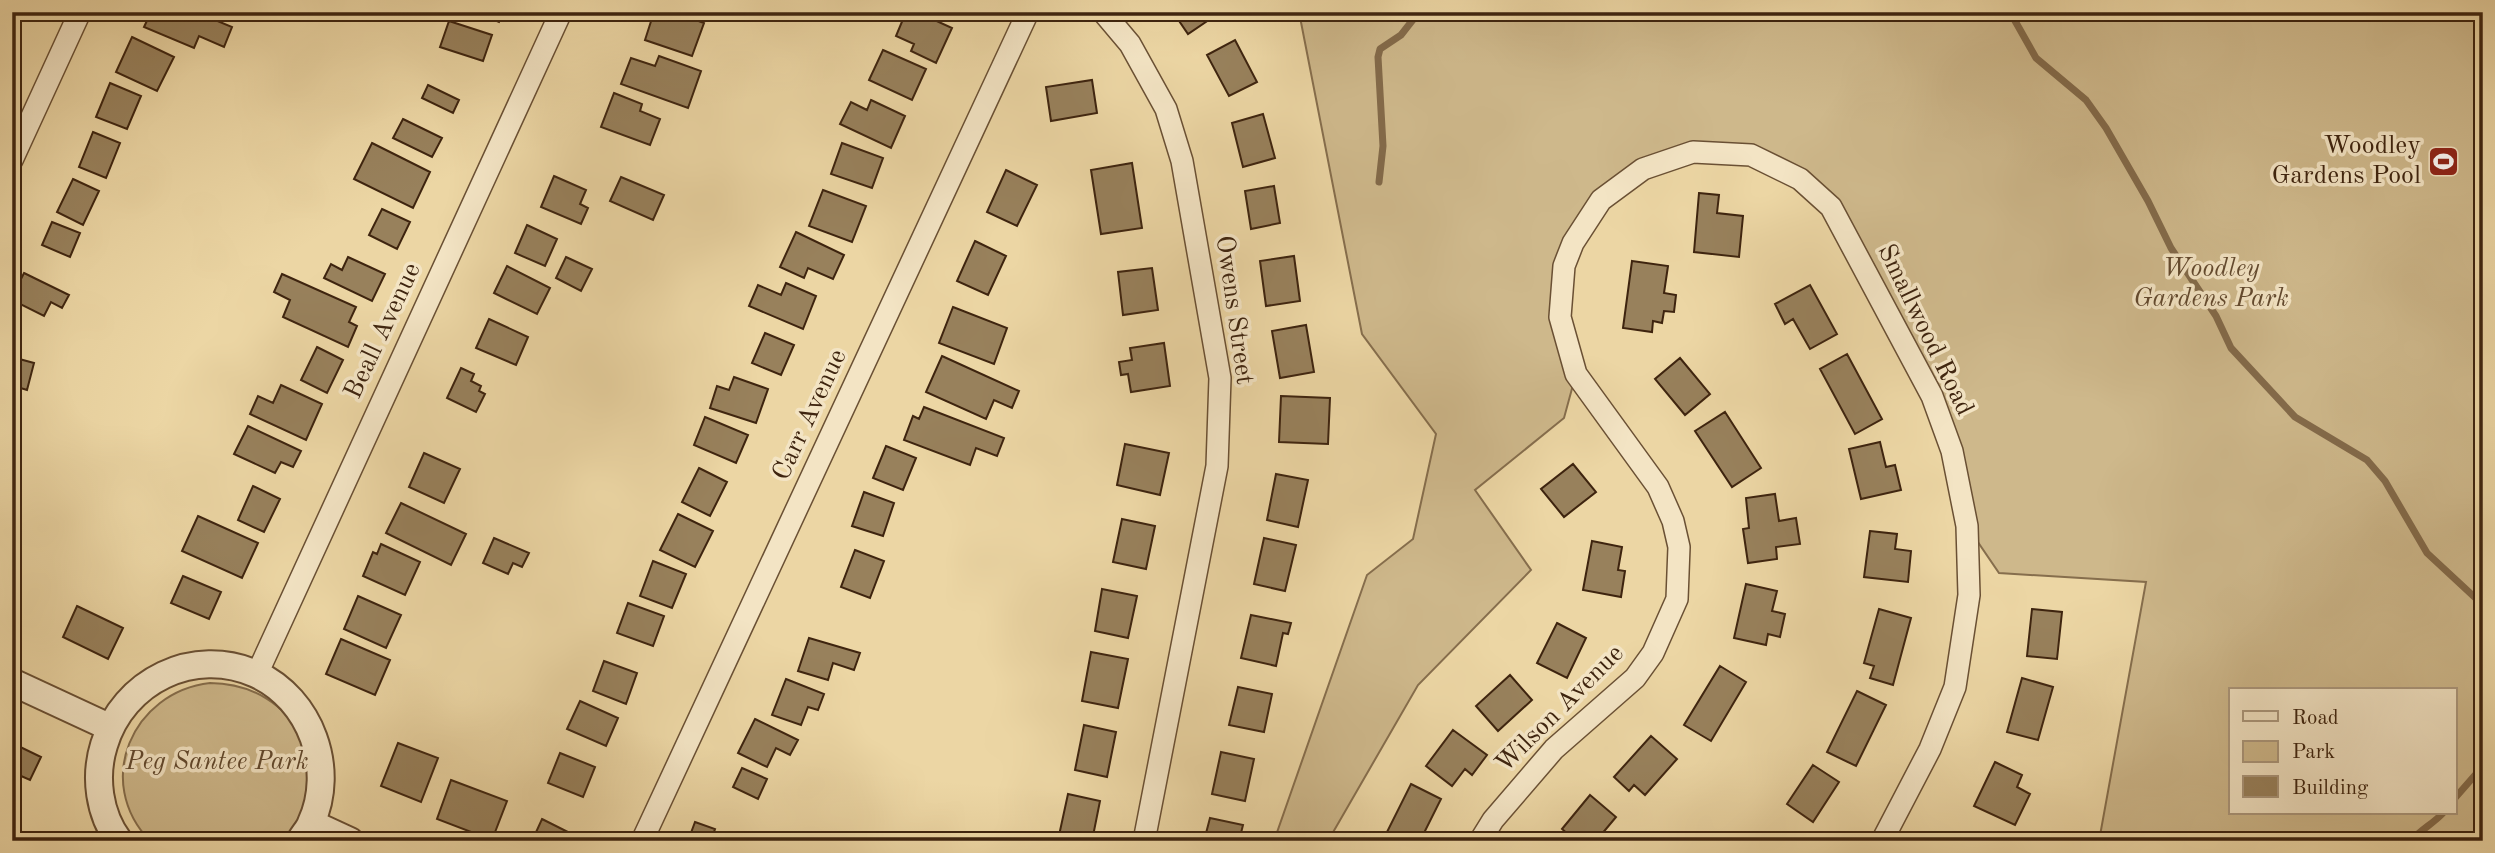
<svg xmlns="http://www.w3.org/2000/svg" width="2495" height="853" font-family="'Old Standard TT',serif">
  <rect width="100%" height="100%" fill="#ecd6a4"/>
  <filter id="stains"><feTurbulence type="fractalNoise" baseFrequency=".00286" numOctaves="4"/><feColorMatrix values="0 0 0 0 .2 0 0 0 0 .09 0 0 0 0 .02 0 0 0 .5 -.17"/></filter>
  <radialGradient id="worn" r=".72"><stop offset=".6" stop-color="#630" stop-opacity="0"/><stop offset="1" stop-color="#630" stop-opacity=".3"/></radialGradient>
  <!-- green -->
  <path fill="#ceb88b" stroke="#866e4d" stroke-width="2" fill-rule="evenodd" d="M1299,12H2483V841H2099L2146,582L1999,573L1967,526L1952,451L1831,207L1751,155L1693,152L1601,200L1564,266L1576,374L1564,418L1475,490L1531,570L1418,685L1328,841H1274L1367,575L1413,539L1436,434L1362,334ZM2231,690H2455V813H2231Z
    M210,683C298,684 340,773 284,841H150C93,782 132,692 210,683Z"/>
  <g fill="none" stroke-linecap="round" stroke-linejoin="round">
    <!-- stream -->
    <path stroke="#836a4a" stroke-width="7" d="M2010,12L2036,58L2086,100L2106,128L2148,201L2171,248L2216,316L2231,348L2295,417L2367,460L2385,481L2427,553L2483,605
      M1379,182L1383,146L1378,57L1380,49L1401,35L1419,12
      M2455,798L2483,766
      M2411,841C2421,829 2433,824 2443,813"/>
  </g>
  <!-- building -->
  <path fill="#98815c" stroke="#3e240f" stroke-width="2" d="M151,12H196L232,27L224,47L199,36L194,48L144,27Z
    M475,12H503L499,22Z
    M654,12H674L704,23L692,56L645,40Z
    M906,12H917L952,28L936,63L911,51L914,44L896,36Z
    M1173,12H1219V13L1188,34Z
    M449,21L492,35L483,61L440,47Z
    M132,37L174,57L157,91L116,72Z
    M1235,40L1257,82L1229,96L1207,55Z
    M883,50L926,69L912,100L869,80Z
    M659,56L701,71L688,108L621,84L631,58L655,66Z
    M1092,80L1097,113L1051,121L1046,87Z
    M110,83L141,96L127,129L96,117Z
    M428,85L459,100L453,113L422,98Z
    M614,93L642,104L640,111L660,119L650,145L601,127Z
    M871,100L905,116L891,148L840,124L851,102L867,110Z
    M1263,114L1275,158L1243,167L1232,123Z
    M403,119L442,138L432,157L393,138Z
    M93,132L120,143L106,178L79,167Z
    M372,143L430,172L413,208L354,179Z
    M842,143L883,158L872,188L831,174Z
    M1132,163L1142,228L1101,234L1091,170Z
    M1006,170L1037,185L1017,226L987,212Z
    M554,176L586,190L580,204L588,208L581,224L541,207Z
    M621,177L664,195L653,220L610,201Z
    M73,179L99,191L83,225L57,212Z
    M1274,186L1280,223L1251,229L1245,191Z
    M823,190L866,206L852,242L809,226Z
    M1699,193L1719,195L1717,213L1743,216L1739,257L1694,252Z
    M382,209L410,222L397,249L369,235Z
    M52,222L80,233L70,257L42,245Z
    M527,225L557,239L545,266L515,253Z
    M796,232L844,255L833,279L808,268L804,278L780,267Z
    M975,241L1006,256L988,295L957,281Z
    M1294,256L1300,301L1266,306L1260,261Z
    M348,257L385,274L372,301L324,278L331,264L342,270Z
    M566,257L592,269L581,291L556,278Z
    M1632,261L1668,266L1664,293L1676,295L1674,312L1664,311L1662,323L1653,321L1652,332L1623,328Z
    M507,266L550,288L537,314L494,293Z
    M1152,268L1158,310L1123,315L1118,272Z
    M24,273L69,295L62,308L51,302L44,316L12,300V278L20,281Z
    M282,274L356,307L349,322L357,326L348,347L283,317L290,300L274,292Z
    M786,283L816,296L803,329L749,306L758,285L781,295Z
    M1810,285L1837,334L1810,349L1793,319L1785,324L1775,304Z
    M953,307L1007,328L994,364L939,343Z
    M489,319L528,337L516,365L476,348Z
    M1306,325L1314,372L1280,378L1272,331Z
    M765,333L794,345L781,375L752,363Z
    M1164,343L1170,386L1131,392L1128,374L1121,375L1119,362L1132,360L1130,348Z
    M317,347L343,360L327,393L301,380Z
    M1847,354L1882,419L1855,434L1820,369Z
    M942,356L1019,391L1012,408L994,400L986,419L926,392Z
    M12,357L34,363L27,390L14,386L12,391Z
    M1680,358L1710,394L1685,415L1655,379Z
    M461,368L474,374L471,381L481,386L479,391L485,394L476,412L447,398Z
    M734,377L768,389L756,423L710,408L717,386L729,390Z
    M281,385L322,404L306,440L250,414L258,396L273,403Z
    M1281,396L1330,398L1328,444L1279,442Z
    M924,407L1004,438L997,456L976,448L970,465L904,440L913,416L919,419Z
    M1725,412L1761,468L1732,487L1695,431Z
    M705,417L748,435L736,463L694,445Z
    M248,426L301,451L293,467L281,462L275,473L234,454Z
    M1880,442L1886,467L1895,465L1901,490L1861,499L1849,449Z
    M1125,444L1169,453L1160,495L1117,485Z
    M886,446L916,458L903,490L873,478Z
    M424,453L460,469L444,503L409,487Z
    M1573,464L1596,492L1564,517L1541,489Z
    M699,468L727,482L710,516L682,502Z
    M1276,474L1308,480L1298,527L1267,520Z
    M253,486L280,499L264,532L238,520Z
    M864,492L894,503L883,536L852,526Z
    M1775,494L1779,521L1796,518L1800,544L1776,547L1777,559L1748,563L1743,529L1749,528L1746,498Z
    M401,503L466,534L451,565L386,533Z
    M678,514L713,531L695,567L660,550Z
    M198,516L258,543L242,578L182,551Z
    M1122,519L1155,526L1146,569L1113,562Z
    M1870,531L1897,534L1895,549L1911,551L1908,582L1864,577Z
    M494,538L529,553L522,567L513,563L508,574L483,563Z
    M1264,538L1296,545L1285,591L1254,584Z
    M1592,541L1622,547L1618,570L1625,571L1621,597L1583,590Z
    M381,544L420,562L405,595L363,576L373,552L377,554Z
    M855,550L884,561L870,598L841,587Z
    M653,561L686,574L672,608L640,596Z
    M183,576L221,592L209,619L171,603Z
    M1746,584L1777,591L1772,611L1785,614L1780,637L1768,634L1766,645L1734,638Z
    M1102,589L1137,596L1128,638L1095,631Z
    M358,596L401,615L386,648L344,629Z
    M628,603L664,616L653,646L617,633Z
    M77,606L123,628L108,659L63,637Z
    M1879,609L1911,618L1893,685L1870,678L1874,666L1864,663Z
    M2032,609L2062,612L2057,659L2027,656Z
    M1251,615L1291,623L1288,634L1283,633L1276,666L1241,658Z
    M1557,623L1586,638L1567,678L1537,663Z
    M809,638L860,653L854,670L833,663L828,680L798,671Z
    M341,639L390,660L375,695L326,674Z
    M1091,652L1128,659L1118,708L1082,701Z
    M604,661L637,673L626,704L593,691Z
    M1720,666L1746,682L1711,741L1684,725Z
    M1510,675L1532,700L1498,731L1476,706Z
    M2022,678L2053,687L2038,740L2007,732Z
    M786,679L824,694L818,710L808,707L801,725L772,715Z
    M1238,687L1272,694L1264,732L1229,725Z
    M1857,691L1886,705L1856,766L1827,752Z
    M580,701L618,718L606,746L567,729Z
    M755,719L798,740L790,755L776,748L767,767L738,753Z
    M1084,725L1116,732L1107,777L1075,770Z
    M1453,730L1487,755L1472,775L1465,769L1452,786L1426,766Z
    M1651,736L1677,759L1645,795L1634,785L1629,791L1614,777Z
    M12,743L41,757L30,780L12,772Z
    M398,743L438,758L421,802L381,786Z
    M1221,752L1254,759L1245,801L1212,794Z
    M560,753L595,767L583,797L548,783Z
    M1995,762L2022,775L2017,787L2030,794L2015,825L1974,806Z
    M1813,765L1839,782L1813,822L1787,804Z
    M742,768L767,779L758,799L733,787Z
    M451,780L507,801L492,840L437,819Z
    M1411,784L1441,799L1420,841H1400L1386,834Z
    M1068,794L1100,801L1092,841L1058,840Z
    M1590,795L1616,817L1596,841H1576L1562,829Z
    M1210,818L1243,825L1239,841H1204Z
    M542,819L570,833L567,841H532Z
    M695,822L715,829L713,835L727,841H688Z"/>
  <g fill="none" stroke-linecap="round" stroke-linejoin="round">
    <defs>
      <path id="minor" d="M1103,12L1130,44L1166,109L1182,161L1220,378L1217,466L1144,841
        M12,160L80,12
        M257,674L561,12
        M642,841L1028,12
        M1480,841L1493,820L1554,749L1635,678L1653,653L1677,599L1679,547L1673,521L1658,487L1576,374L1560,317L1564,266L1573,243L1601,200L1643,169L1693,152L1751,155L1800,179L1831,207L1932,396L1952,451L1967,526L1969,595L1955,687L1930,749L1882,841"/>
      <path id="tertiary" d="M12,682L109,727
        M311,823L350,841
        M119,841C99,814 94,777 104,745C123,681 194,646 256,674C311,699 336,769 311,823C309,829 303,835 300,841"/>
    </defs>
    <!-- minor casing -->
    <use href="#minor" stroke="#6a5034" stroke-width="24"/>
    <!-- tertiary casing -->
    <use href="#tertiary" stroke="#6a5034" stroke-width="30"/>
    <!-- minor -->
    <use href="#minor" stroke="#f3e4c4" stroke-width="21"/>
    <!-- tertiary -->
    <use href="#tertiary" stroke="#f3e4c4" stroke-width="26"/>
  </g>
  <!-- icons -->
  <defs>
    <symbol id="stadium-square" viewBox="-11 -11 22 22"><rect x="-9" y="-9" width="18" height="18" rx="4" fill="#8f2418" stroke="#f3e4c4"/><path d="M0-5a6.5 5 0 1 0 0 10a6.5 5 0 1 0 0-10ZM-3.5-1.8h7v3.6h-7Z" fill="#fff"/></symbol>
  </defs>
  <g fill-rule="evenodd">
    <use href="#stadium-square" x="2426" y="144" width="35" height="35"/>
  </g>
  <g text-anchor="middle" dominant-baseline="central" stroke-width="7" stroke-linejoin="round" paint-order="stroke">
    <!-- poi labels -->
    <g font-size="26" fill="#3e240f" stroke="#f3e4c4" text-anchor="end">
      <text x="2421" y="146">Woodley<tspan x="2421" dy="30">Gardens Pool</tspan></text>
    </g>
    <!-- park labels -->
    <g font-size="26" font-style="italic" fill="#62492e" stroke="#f3e4c4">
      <text x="2211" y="269">Woodley<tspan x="2211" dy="30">Gardens Park</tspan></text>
      <text x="217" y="762">Peg Santee Park</text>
    </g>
    <!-- street labels -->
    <g font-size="26" fill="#3e240f" stroke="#f3e4c4">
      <text transform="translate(1234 310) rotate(82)">Owens Street</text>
      <text transform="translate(1925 330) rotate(64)">Smallwood Road</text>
      <text transform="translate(383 331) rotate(-65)">Beall Avenue</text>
      <text transform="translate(810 415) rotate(-65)">Carr Avenue</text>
      <text transform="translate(1560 709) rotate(-45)">Wilson Avenue</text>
    </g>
  </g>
  <!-- margin -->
  <rect width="2495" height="853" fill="none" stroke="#ecd6a4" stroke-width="42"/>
  <rect x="14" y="14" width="2467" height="825" fill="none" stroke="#3e240f" stroke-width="3.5"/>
  <rect x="21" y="21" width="2453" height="811" fill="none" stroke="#3e240f" stroke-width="2"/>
  <!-- legend -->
  <rect x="2229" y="688" width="228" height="126" fill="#f3e4c4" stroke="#ab977c" stroke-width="2"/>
  <rect x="2243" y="711" width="35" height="10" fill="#f3e4c4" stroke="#ab977c" stroke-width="2"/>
  <text x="2292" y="724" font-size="21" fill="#3e240f">Road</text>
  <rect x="2243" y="741" width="35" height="21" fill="#ceb88b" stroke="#ab977c" stroke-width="2"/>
  <text x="2292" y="758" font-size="21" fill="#3e240f">Park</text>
  <rect x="2243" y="776" width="35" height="21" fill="#98815c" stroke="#ab977c" stroke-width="2"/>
  <text x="2292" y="794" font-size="21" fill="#3e240f">Building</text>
  <rect width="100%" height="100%" filter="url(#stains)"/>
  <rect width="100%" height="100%" fill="url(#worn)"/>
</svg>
